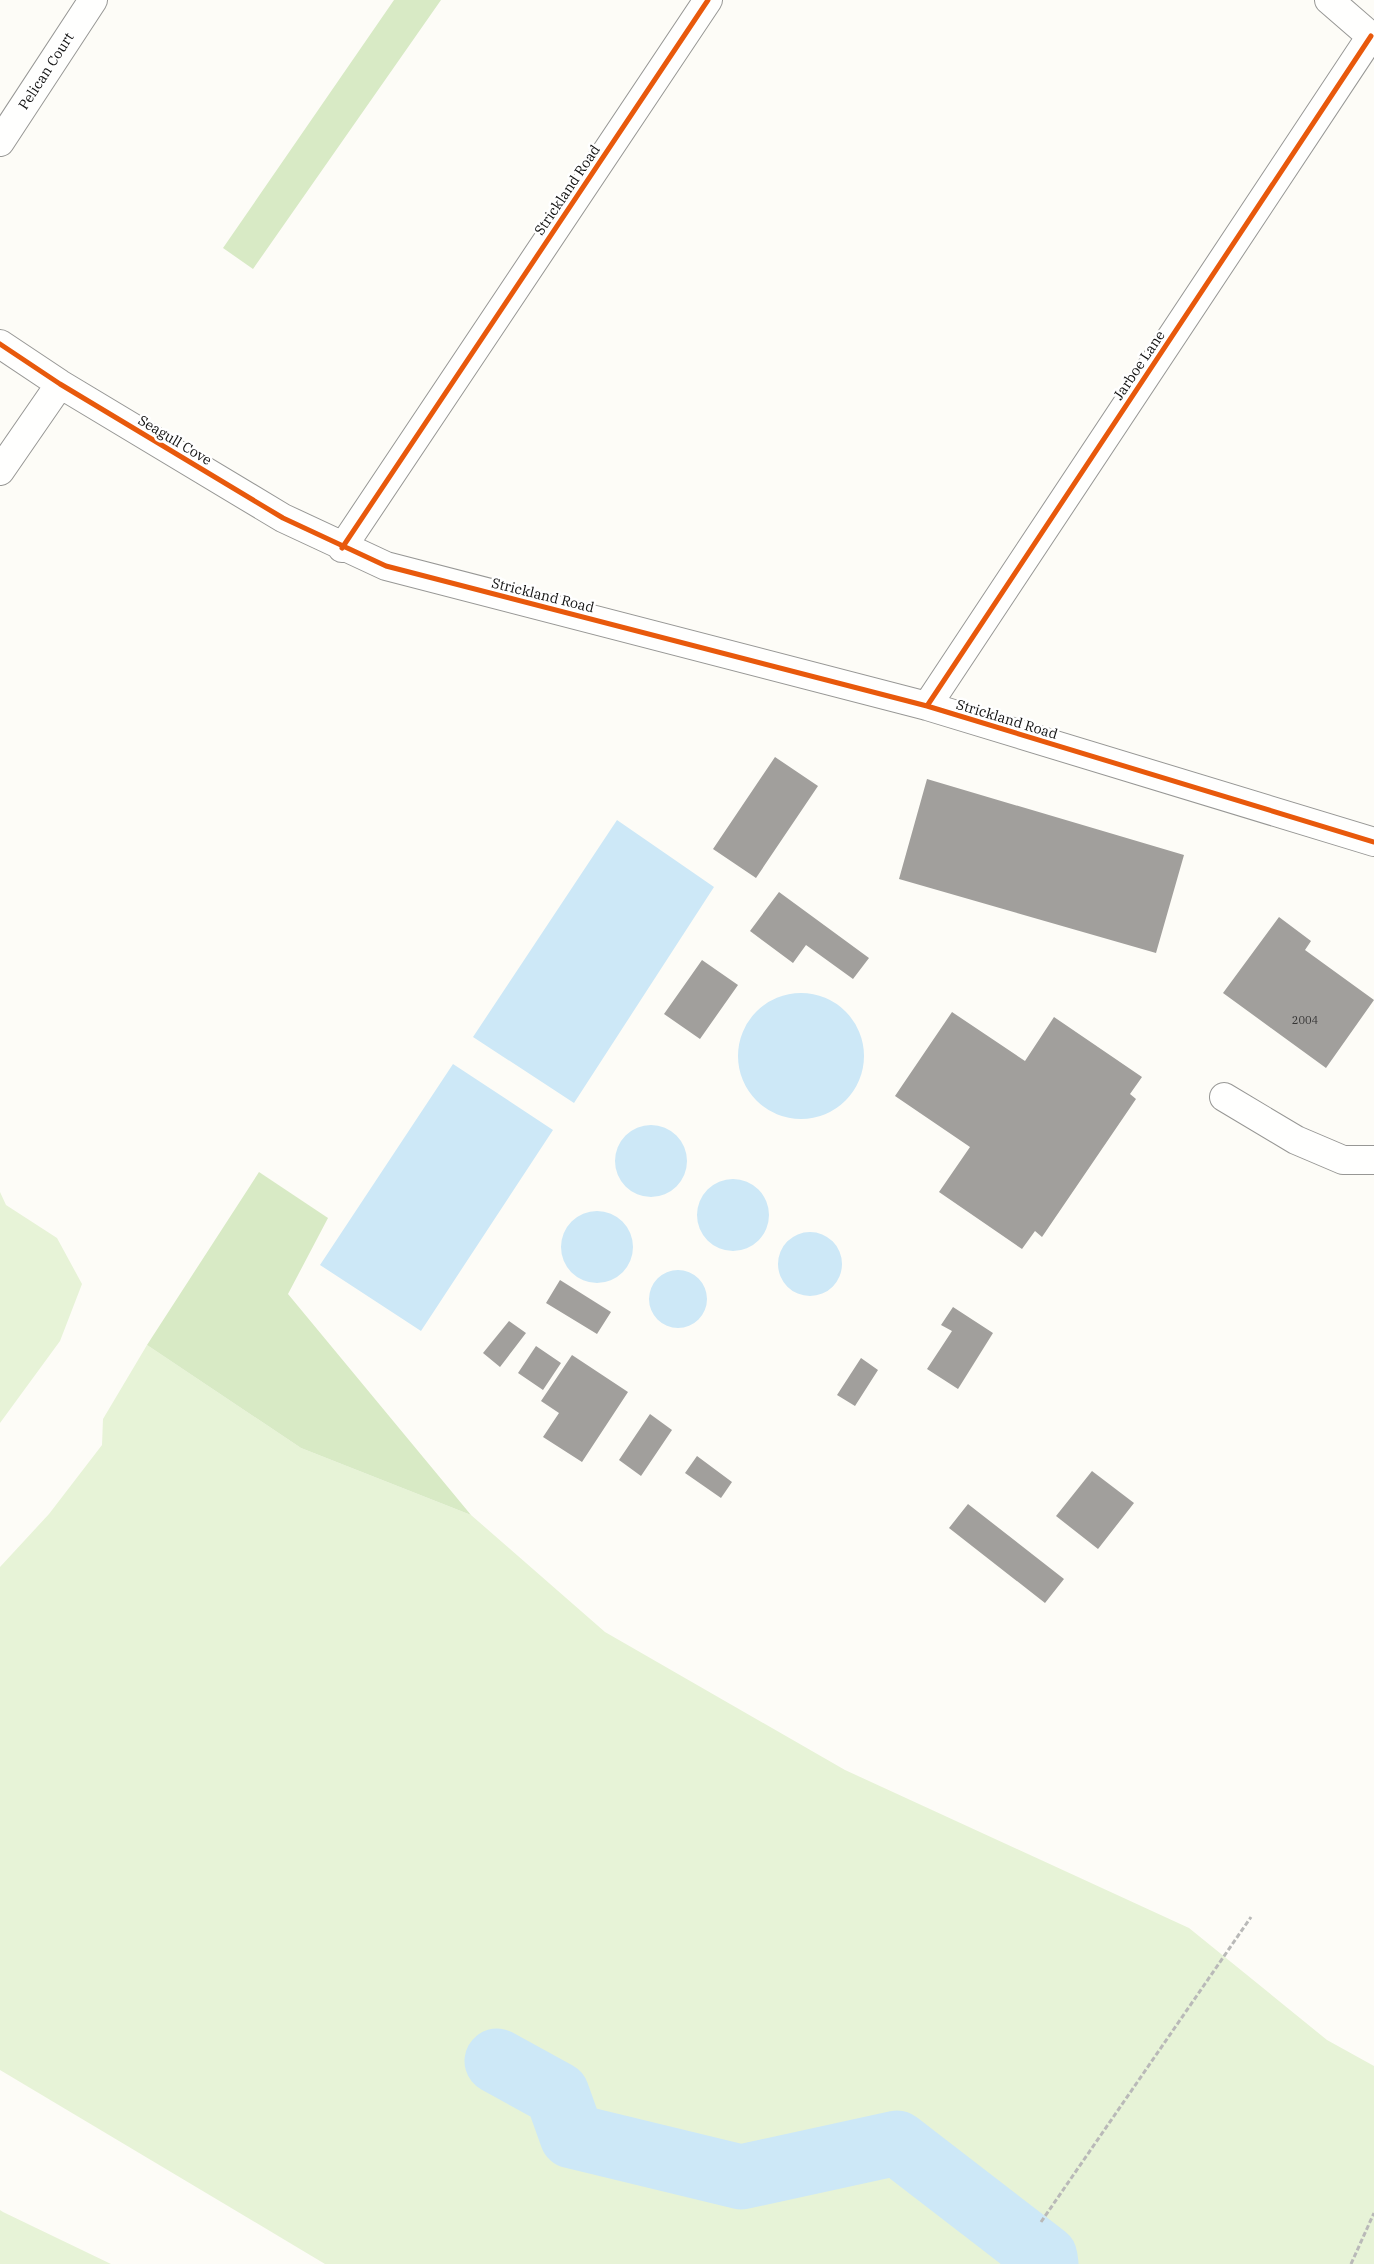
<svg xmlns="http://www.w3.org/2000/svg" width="1374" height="2264" font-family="'IBM Plex Serif',serif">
  <rect width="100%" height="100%" fill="#fdfcf7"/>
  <!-- green -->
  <path fill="#e7f3d7" d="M0,1192L6,1205L57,1238L82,1284L60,1341L0,1423Z
    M147,1345L301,1448L471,1515L605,1632L845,1770L1189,1928L1327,2040L1374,2066V2264H325L0,2070V1567L49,1514L102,1445L103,1419Z
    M0,2210L3,2212L111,2264H0Z"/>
  <!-- forest -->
  <path fill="#d8eac5" d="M394,0H441L253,269L223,248Z
    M259,1172L328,1218L288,1294L471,1515L301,1448L147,1345Z"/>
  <!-- water -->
  <path fill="#cde8f7" d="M617,820L714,887L574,1103L473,1037Z
    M738 1056a63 63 0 1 1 126 0a63 63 0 1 1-126 0Z
    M453,1064L553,1130L421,1331L320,1265Z
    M615 1161a36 36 0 1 1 72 0a36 36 0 1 1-72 0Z
    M697 1215a36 36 0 1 1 72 0a36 36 0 1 1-72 0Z
    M561 1247a36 36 0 1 1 72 0a36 36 0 1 1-72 0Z
    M778 1264a32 32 0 1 1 64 0a32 32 0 1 1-64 0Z
    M649 1299a29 29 0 1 1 58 0a29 29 0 1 1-58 0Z"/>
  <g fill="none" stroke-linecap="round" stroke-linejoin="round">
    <!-- river -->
    <path stroke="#cde8f7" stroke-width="65" d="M497,2061L557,2094L572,2136L741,2177L897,2143L1045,2257L1046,2264"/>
  </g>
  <!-- building -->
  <path fill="#a19f9c" d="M775,757L818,786L756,878L713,849Z
    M927,779L1184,855L1156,953L899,879Z
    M779,892L869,958L853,979L806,945L793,963L750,931Z
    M1279,917L1311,941L1305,950L1374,1000L1326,1068L1223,993Z
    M702,960L738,985L700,1039L664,1014Z
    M952,1012L1025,1061L1054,1017L1142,1077L1130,1094L1136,1099L1042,1237L1035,1231L1022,1249L939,1192L970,1147L895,1096Z
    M560,1280L611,1312L597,1334L546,1303Z
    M953,1307L993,1333L958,1389L927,1369L952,1331L941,1325Z
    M509,1321L526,1333L500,1367L483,1353Z
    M536,1346L561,1363L543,1390L518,1373Z
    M572,1355L628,1392L582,1462L543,1437L559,1413L541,1401Z
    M861,1358L878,1370L855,1406L837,1395Z
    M650,1414L672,1430L641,1476L619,1460Z
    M697,1456L732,1482L721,1498L685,1473Z
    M1092,1471L1134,1503L1098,1549L1056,1516Z
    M968,1504L1064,1579L1045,1603L949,1528Z"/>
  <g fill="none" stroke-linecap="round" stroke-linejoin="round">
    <defs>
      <path id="minor" d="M1329,0L1374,39
        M0,142L93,0
        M0,344L60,384L283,518L386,566L927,706L1374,842
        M0,471L60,384
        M342,548L708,0
        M927,706L1371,36
        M1224,1097L1296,1140L1343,1160H1374"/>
    </defs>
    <!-- minor casing -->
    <use href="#minor" stroke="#979795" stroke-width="30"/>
    <!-- path -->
    <path stroke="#b9b9b8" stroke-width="3" stroke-dasharray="5 2.5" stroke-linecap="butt" d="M1041,2222L1251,1917
      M1351,2264L1374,2213"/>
    <!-- minor -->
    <use href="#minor" stroke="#fffffe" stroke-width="28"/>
    <defs>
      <path id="cycleway" d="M0,344L60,384L283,518L386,566L927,706L1374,842
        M342,548L708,0
        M927,706L1371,36"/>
    </defs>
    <!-- cycleway casing -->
    <use href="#cycleway" stroke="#fff" stroke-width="8"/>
    <!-- cycleway -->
    <use href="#cycleway" stroke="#e8590c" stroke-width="5"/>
  </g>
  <g text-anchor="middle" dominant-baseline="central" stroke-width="5" stroke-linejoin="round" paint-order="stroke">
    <!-- number labels -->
    <g font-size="11" fill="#353434">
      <text x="1305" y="1020">2004</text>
    </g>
    <!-- street labels -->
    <g font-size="14" fill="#111" stroke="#fff">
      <text transform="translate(46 71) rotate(-57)">Pelican Court</text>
      <text transform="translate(567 190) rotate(-56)">Strickland Road</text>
      <text transform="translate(1139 365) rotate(-56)">Jarboe Lane</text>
      <text transform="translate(175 440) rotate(31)">Seagull Cove</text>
      <text transform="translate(543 595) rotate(14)">Strickland Road</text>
      <text transform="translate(1007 719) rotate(17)">Strickland Road</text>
    </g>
  </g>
</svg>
